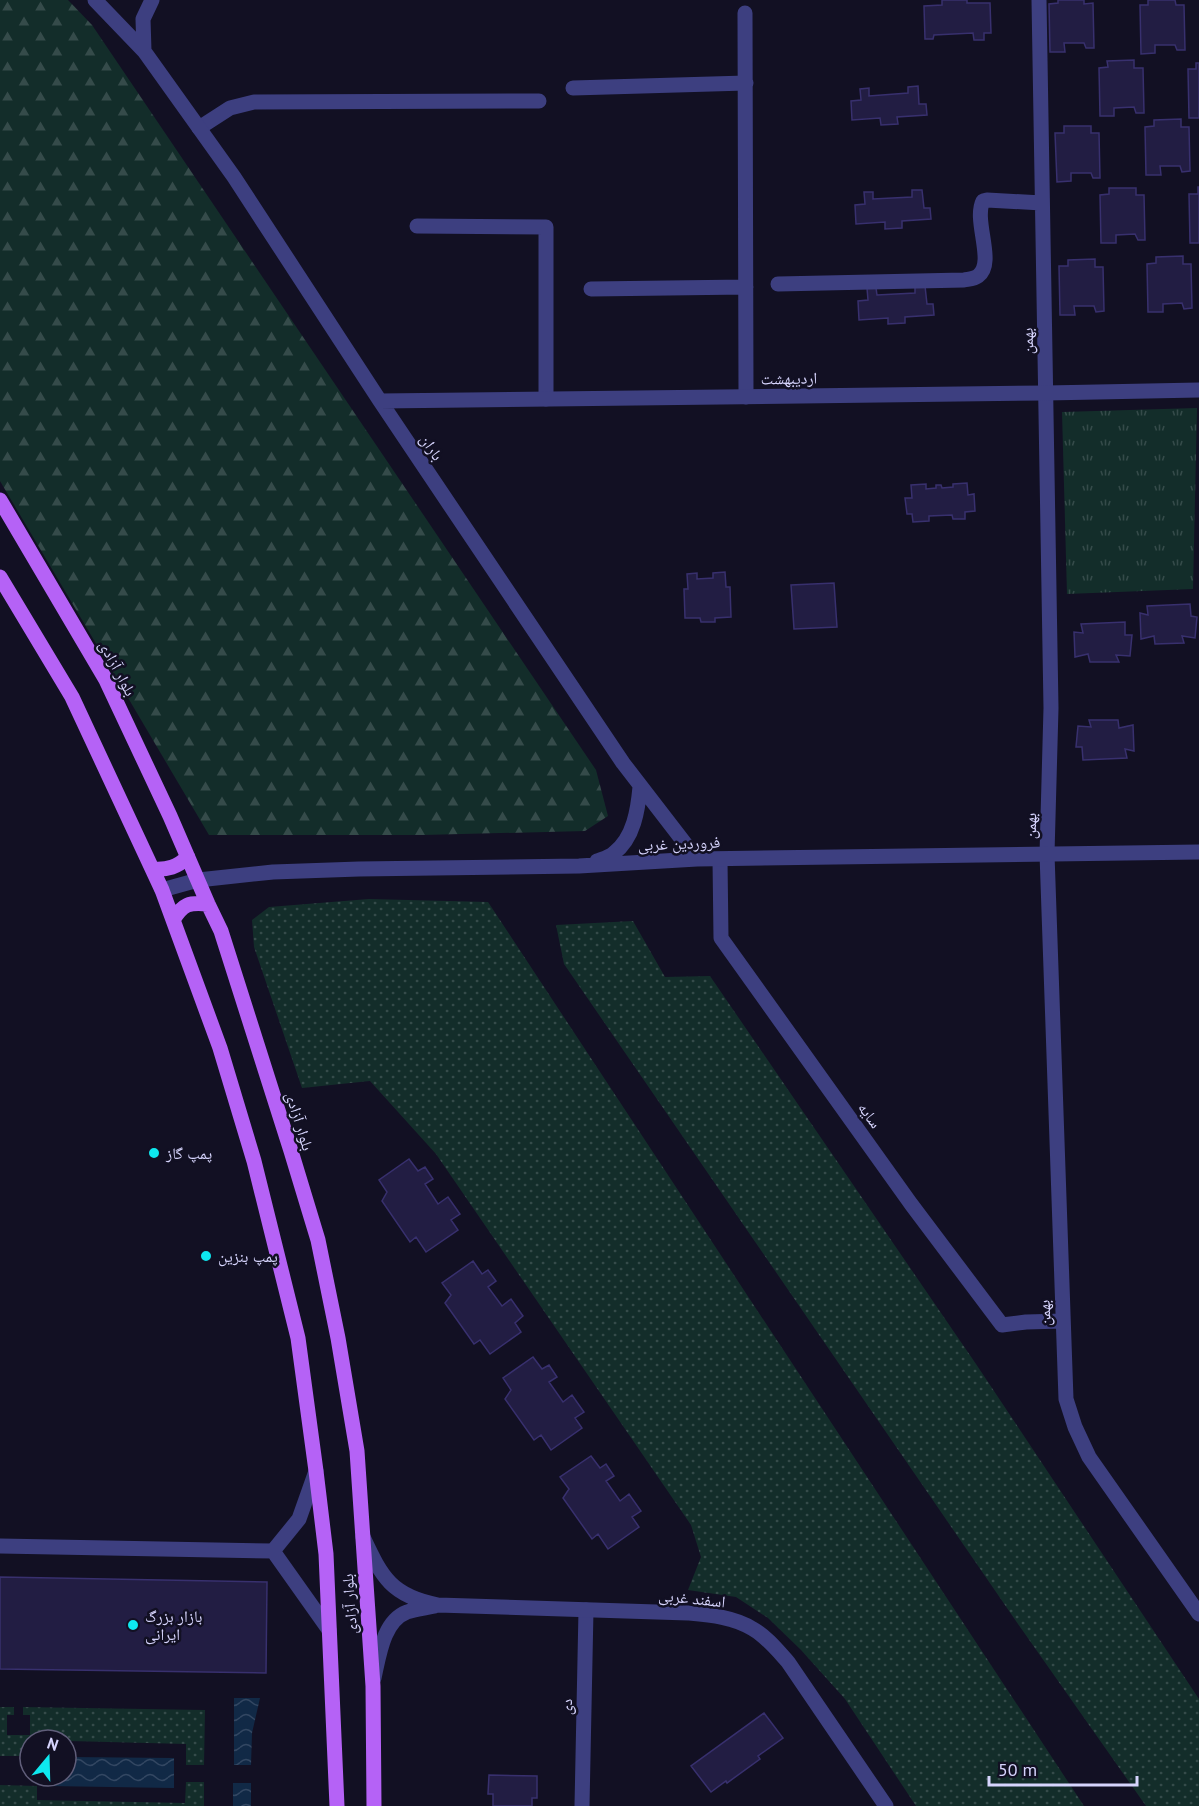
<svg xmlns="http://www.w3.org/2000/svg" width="1199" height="1806" font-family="'PT Sans','Noto Naskh Arabic',sans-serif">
  <defs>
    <pattern id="grass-dots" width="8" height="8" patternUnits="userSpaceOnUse" patternTransform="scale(1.5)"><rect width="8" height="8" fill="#132d2a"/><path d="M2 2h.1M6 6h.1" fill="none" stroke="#354b4a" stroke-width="1.8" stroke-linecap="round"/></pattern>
    <pattern id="forest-firs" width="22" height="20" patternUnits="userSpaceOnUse" patternTransform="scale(1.5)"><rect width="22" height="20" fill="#132d2a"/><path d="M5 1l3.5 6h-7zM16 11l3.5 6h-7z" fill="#354b4a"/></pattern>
    <pattern id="park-tufts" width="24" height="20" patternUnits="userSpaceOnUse" patternTransform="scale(1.5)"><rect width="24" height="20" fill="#132d2a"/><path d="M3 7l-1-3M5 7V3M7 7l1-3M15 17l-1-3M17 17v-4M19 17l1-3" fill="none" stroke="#354b4a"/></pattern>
    <pattern id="water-waves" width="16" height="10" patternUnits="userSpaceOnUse" patternTransform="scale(1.5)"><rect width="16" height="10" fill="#112946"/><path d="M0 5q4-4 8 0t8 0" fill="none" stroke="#334762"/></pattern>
  </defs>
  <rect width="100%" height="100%" fill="#121023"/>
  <!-- grass -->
  <path fill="url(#grass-dots)" d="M369,899L488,902L1084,1806H916L845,1699L801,1650L768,1618L736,1597L688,1590L701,1557L691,1525L436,1154L370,1081L302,1088L254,947L252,920L269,907Z
    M633,921L665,977L710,976L976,1364L1199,1699V1806H1146L1018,1624L564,964L556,925Z
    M0,1707H14V1715H7V1735H30V1715H23V1707L205,1710L204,1765H186V1744L30,1740V1756H0Z
    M186,1782H204V1806H0V1785L37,1786V1800L185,1803Z"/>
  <!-- forest -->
  <path fill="url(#forest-firs)" d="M0,0H68L92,25L596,770L608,816L585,831L423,835H209L0,481Z"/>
  <!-- park -->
  <path fill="url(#park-tufts)" d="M1197,408L1193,589L1067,594L1062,412Z"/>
  <!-- water -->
  <path fill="url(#water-waves)" d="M234,1698H260L252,1733L251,1765H234Z
    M66,1757L174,1758V1788L49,1786V1776H66Z
    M233,1783H251V1806H233Z"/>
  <!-- building -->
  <path fill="#221d43" stroke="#38306e" stroke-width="1.5" d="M942,0H967V3H990L991,33H984V40H974L973,33L934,35L933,39H925L924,6L942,5Z
    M1058,0H1084V4L1093,3L1094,48H1086L1084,43H1064L1065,52H1050L1049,4L1058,3Z
    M1148,0H1175L1176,5H1184L1185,50H1177L1175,45H1155V53L1141,54L1140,5H1148Z
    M1134,60V68H1143L1144,113H1136L1134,107L1114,108V116H1100L1099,68L1108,67L1107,61Z
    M1196,63H1199V118H1189L1188,69H1196Z
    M918,86L919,104H926L927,115L897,117L898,124L881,125L880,118L852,120L851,101L861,100L860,89L869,88V96L908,93V87Z
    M1181,119V127H1189L1190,171L1182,172L1180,166H1160L1161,175H1146L1145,127L1154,126V120Z
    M1064,126H1091V133H1099L1100,178H1093L1091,173H1071V181L1057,182L1055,133H1064Z
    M1198,187H1199V243H1190L1189,194H1198Z
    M1109,188H1136V195H1144L1145,240H1138L1135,234L1116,235V243H1101L1100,195L1109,194Z
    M912,190H922L924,208H930L931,219L902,221V228L885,229V222L856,224L855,205L865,204L864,192H873V199L912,197Z
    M1183,256V264H1191L1192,308L1184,309L1182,303L1163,304V312H1148L1147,264L1156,263V257Z
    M1095,259V267H1103L1104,311L1096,312L1094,306H1074L1075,315H1060L1059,266H1068V260Z
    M915,286H925L927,304H933L934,315L905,317V323L888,324V318L859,320L858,301L868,300L867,288H876L877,295L915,293Z
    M967,483L968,495L974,494L975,511L965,512V519H953L952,515L929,516V521L913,522L912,514H907L905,498H912L911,485L926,484V489L936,488V485H941L942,488L953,487V484Z
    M725,572L726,587H730L731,617L715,618V622H701L700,618H685L684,589H688L687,574L697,573V579L713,578V573Z
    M834,583L837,627L794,629L791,585Z
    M1190,604L1191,616L1197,617L1195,638L1182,636L1184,643L1155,644L1154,636L1141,639L1140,613L1148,615L1147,606Z
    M1125,622V635H1132L1130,656L1116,655L1119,662H1090L1088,654L1075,657L1074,632L1083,633L1081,624Z
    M1089,720H1118L1119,728L1133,725L1134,751L1125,749L1127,758L1083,760L1082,747H1076L1078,726L1091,727Z
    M409,1159L418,1171L425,1167L433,1179L425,1184L438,1204L448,1197L460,1214L451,1220L458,1230L426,1252L416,1237L410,1242L382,1201L387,1192L379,1180Z
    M473,1261L482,1274L488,1270L496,1281L488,1287L502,1306L511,1299L523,1316L515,1323L521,1332L490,1354L480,1340L474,1344L445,1303L451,1295L442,1283Z
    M533,1357L542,1369L549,1365L557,1377L549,1382L563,1402L572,1395L584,1412L575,1418L582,1428L551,1450L541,1435L534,1440L505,1399L511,1390L503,1378Z
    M591,1456L600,1468L606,1464L614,1476L606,1481L620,1501L629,1494L641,1511L632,1517L639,1527L608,1549L598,1534L592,1539L563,1498L569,1489L560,1477Z
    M0,1577L267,1582L266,1673L0,1669Z
    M764,1713L783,1738L758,1756L760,1759L727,1783L726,1781L711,1792L691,1766Z
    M489,1775L537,1776V1798H532V1806H493V1794H488Z"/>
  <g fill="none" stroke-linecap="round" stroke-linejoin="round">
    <!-- minor -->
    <path stroke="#3d3f80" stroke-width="15" d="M1039,0L1051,708L1047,854L1066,1399L1075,1427L1089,1457L1199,1614
      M745,13L746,397
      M573,88L746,83
      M199,128L230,108L254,102L539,101
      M417,226L546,227V399
      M778,284L964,280C969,279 974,279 978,276C996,263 973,221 983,201L987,200L1042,203
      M591,289L746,287
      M720,860L721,938L911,1204L1002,1325L1026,1322L1063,1321
      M582,1806L586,1610"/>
    <!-- tertiary -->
    <path stroke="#3d3f80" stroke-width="15" d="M95,0L144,51L234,177L380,401L623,763L697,859
      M144,51L143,19L152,0
      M380,401L1046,393L1199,390
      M597,861C602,859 610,857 614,853C634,838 638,809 640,787
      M162,890L198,880L273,872L359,869L579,866L697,859L1199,852
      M363,1537C382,1578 392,1596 438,1605L688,1613C710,1615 734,1617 753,1629C767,1637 778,1651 788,1662L886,1806
      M0,1546L273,1551
      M273,1551L329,1630
      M273,1551L299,1519L316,1471
      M374,1678C379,1656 383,1621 407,1612C416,1609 426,1608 435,1606"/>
    <!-- primary -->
    <path stroke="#b562f6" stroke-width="15" d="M0,500L106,680L170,816L208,904L221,931L291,1151L318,1240L338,1338L357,1451L373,1686L374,1806
      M0,577L72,697L162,890L220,1048L254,1161L298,1338L316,1471L326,1554L337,1806
      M153,869C168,870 177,867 188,857
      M173,920C183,904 189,902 208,904"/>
  </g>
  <!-- markers -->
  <g fill="#0ee8ef" stroke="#121023" stroke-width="2">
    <circle cx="154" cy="1153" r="6"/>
    <circle cx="206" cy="1256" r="6"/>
    <circle cx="133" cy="1625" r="6"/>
  </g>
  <g text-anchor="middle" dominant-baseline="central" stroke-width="5" stroke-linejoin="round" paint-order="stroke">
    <!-- street labels -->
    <g font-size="16" fill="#d6d4fd" stroke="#121023">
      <text transform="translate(1027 341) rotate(-91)">بهمن</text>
      <text transform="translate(789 378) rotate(-1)">اردیبهشت</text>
      <text transform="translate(432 447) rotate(56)">باران</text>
      <text transform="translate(118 668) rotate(62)">بلوار آزادی</text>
      <text transform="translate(1030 826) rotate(-89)">بهمن</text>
      <text transform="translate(679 843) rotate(-2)">فروردین غربی</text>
      <text transform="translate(870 1115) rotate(54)">سایه</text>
      <text transform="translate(300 1121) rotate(73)">بلوار آزادی</text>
      <text transform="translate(1044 1313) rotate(-92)">بهمن</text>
      <text transform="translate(692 1598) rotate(6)">اسفند غربی</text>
      <text transform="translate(349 1604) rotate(-94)">بلوار آزادی</text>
      <text transform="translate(566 1707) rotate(-89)">دی</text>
    </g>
    <!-- poi labels -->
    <g font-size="16" fill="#d6d4fd" stroke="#121023" text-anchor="start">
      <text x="166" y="1153">پمپ گاز</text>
      <text x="218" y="1256">پمپ بنزين</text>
      <text x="145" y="1616">بازار بزرگ<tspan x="145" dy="18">ایرانی</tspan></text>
    </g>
  </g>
  <!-- north arrow -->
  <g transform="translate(48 1758) rotate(19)"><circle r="28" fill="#121023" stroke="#605e7a" stroke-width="1.5"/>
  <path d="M0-4.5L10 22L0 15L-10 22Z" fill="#0ee8ef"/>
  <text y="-9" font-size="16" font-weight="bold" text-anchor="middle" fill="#d6d4fd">N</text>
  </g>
  <!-- scale -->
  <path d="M989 1776v9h148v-9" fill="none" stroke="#d6d4fd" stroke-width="3"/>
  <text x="998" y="1776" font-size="18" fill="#d6d4fd" stroke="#121023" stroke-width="4.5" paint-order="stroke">50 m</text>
</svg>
